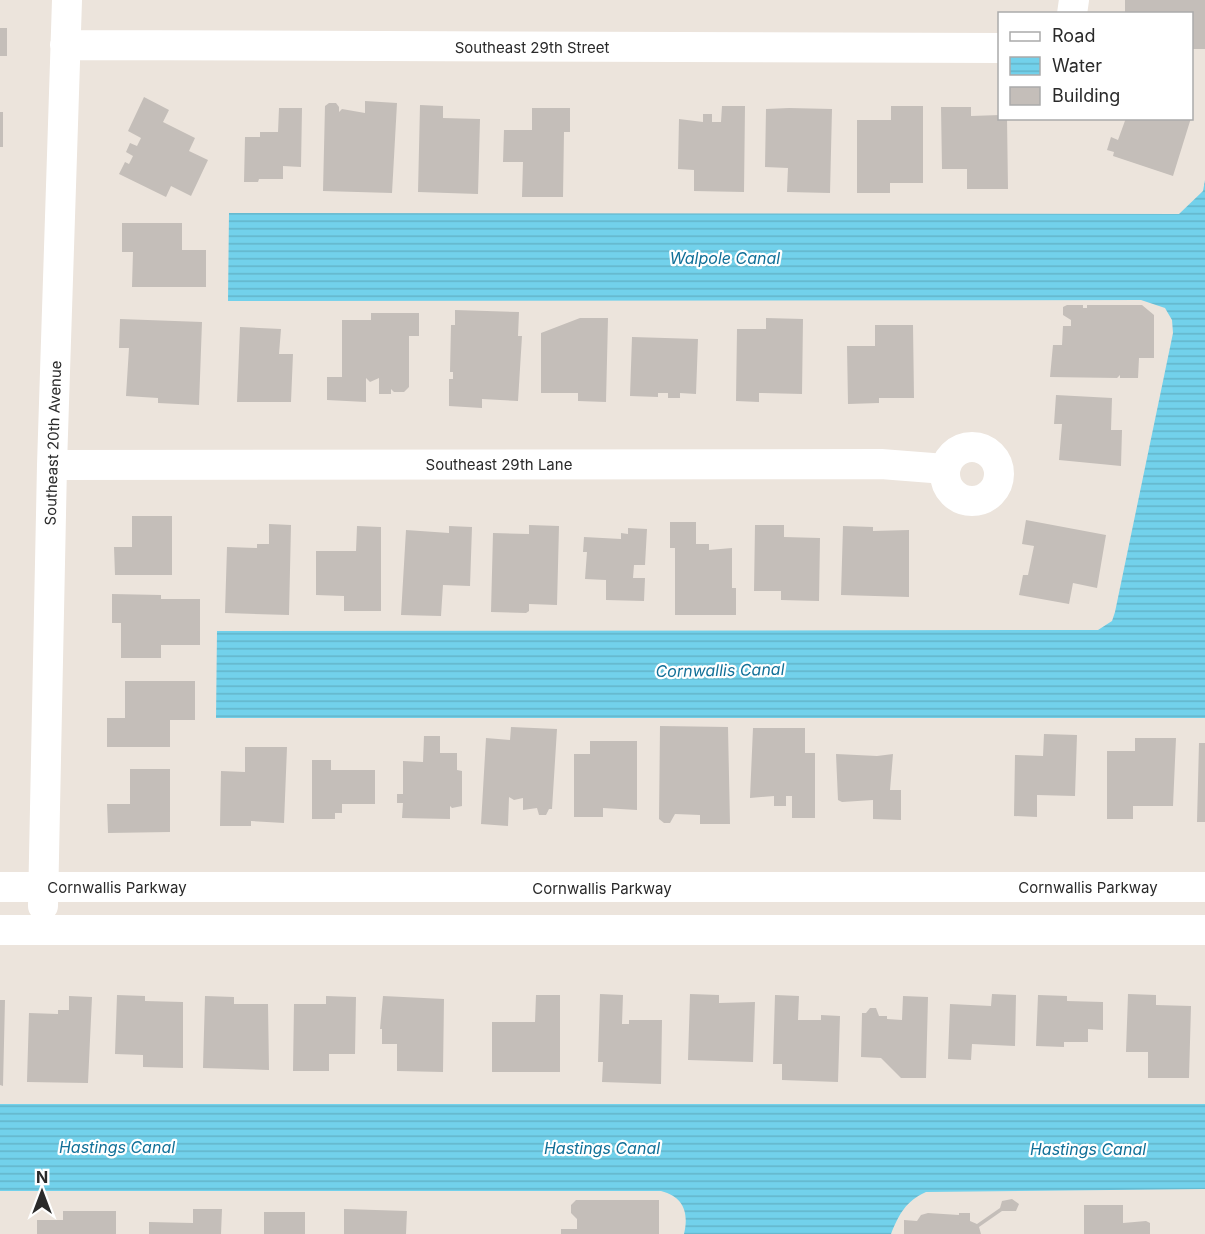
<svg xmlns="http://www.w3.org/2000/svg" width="1205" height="1234" font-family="Inter,sans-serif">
  <defs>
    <pattern id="water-rules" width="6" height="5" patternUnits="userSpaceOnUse" patternTransform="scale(1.5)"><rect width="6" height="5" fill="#72d1eb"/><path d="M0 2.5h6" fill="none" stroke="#63b4ca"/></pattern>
  </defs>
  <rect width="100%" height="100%" fill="#ece4dc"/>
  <!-- water -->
  <path fill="url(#water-rules)" d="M1205,180V718H216L217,631L1098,630L1112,621L1115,612L1173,333L1172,320L1165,308L1141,300L228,301L229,213L1179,214L1203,191Z
    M0,1104H1205V1189L926,1192C906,1201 899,1214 891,1234H684C689,1213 684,1197 661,1191H0Z"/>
  <!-- building -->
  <path fill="#c4beb9" d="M1125,0H1205V49H1192V14H1125Z
    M0,28H7V56H0Z
    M144,97L169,110L163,122L195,138L189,151L208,160L191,196L171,186L166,197L119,174L125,162L129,164L133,156L126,152L130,143L137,146L141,138L128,131Z
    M365,101L397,103L392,193L323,191L325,106L329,103H336L339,107V112L342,109L365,113Z
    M420,105L443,106V118L480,119L478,194L418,192Z
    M722,106H745L744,192L694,191V170L678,169L679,119L703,122V114H712V122H721Z
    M891,106H923V183H890V193H857V120H891Z
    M941,107H971V116L1000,115V118H1007L1008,189H967V169H942Z
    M279,108H302L301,167L283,166V179H259L258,182H244L245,137H260V132H278Z
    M532,108H570V132H564L563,197H522L523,162H503L504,130H532Z
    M789,108L832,109L830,193L787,192L788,168L765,167L766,109Z
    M0,112H3V147H0Z
    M1126,118H1191L1173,176L1113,156L1114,152L1107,150L1111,137L1118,140Z
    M122,223H182V250H206V287H132L133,252H122Z
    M1067,305H1083V308H1087V305H1142L1154,315V358H1139L1138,378H1120V375L1117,378L1050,377L1053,345H1062L1063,326H1071V320L1063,315V307Z
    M455,310L519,312L518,336H522L518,401L482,399V408L449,406V379H453V372H450L451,325H455Z
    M371,313H419V336H409V387L404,392H394L391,389V394H379V378L370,382L366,378V402L327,400V377H342V320H371Z
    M580,318H608L606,402L578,401V393H541V333Z
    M766,318L803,319L802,394L759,393V402L736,401L737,329H766Z
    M120,319L202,322L199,405L158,403V398L126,396L129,348H119Z
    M875,325H913L914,398H879V403L848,404L847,346H875Z
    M240,327L281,329L279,354H293L291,402H237Z
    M632,337L698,339L696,394L680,393V398H668V393H658V397L630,396Z
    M1056,395L1112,398L1111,430H1122L1121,466L1059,460L1062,424H1054Z
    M132,516H172V575H115L114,547H132Z
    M1026,520L1106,535L1097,588L1073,583L1069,604L1019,595L1023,575H1028L1034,546L1022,544Z
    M670,522H696V544H709V550L732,548V588H736V615H675V548H670Z
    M269,524L291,525L289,615L225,613L227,547L257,548V544H269Z
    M529,525L559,526L557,605L529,604V611L526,613L491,612L493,533L529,534Z
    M755,525H784V537L820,538L819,601L781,600V591H754Z
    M357,526L381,527V611H344V596L316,595V551H356Z
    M449,526L472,527L470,586L443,585L441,616L401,615L406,530L449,533Z
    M843,526L873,527V531L909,530V597L841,595Z
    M628,528L647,529L645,565H634L633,578H645L644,601L606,600V580L585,579L587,552H583L584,537L621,539V533L628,534Z
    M112,594L161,595V599H200V645H161V658H121V623H112Z
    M125,681H195V720H170V747H107V718H125Z
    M660,726L728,727L730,824H700V815L675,814L670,823H664L659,819Z
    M511,727L557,729L552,809H549L546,815H539L537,808L523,810V798L514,800L509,797L508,826L481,824L486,738L510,740Z
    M753,728H805V753H815V818H792V796H786V806H774V796L750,798Z
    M1044,734L1077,735L1075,796L1037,795V817L1014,816L1015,755L1043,756Z
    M424,736H440V753H457V770L462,771V806L452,808L450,806V819L402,818L403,803H397V794H403V761L423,762Z
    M1135,738H1176L1173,806H1133V819H1107V751H1135Z
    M590,741H637V810L603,808V817H574V754H590Z
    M1199,743H1205V822H1197Z
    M245,747H287L284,823L251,821V826H220L221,771L245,772Z
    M836,754L877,756L893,754L890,790H901V820L873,819V800L842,802L838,800Z
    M312,760H331V770H375V804H342V813H335V819H312Z
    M130,769H170V832L108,833L107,804H130Z
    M600,994L623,995L622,1024H629V1020H662L661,1084L602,1082L603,1062H598Z
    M690,994L719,995V1003L755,1002L753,1062L688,1060Z
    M992,994L1016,995L1015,1046L972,1044L971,1060L948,1059L950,1004L991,1006Z
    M1128,994L1156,995V1005L1191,1006L1189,1078H1148V1052H1126Z
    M117,995L145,996V1001L183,1002V1068L143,1067V1055L115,1054Z
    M536,995H560V1072H492V1022H535Z
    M775,995L799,996L798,1020H821V1015L840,1016L838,1082L782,1080V1064H773Z
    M1038,995L1067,996V1001L1103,1002V1030L1088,1029V1042H1064V1047L1036,1046Z
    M69,996L92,997L88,1083L27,1082L29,1013L58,1014V1010H69Z
    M205,996L234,997V1004H268L269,1070L203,1068Z
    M326,996L356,997L355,1054H329V1071H293L294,1004H326Z
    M383,996L444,999L443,1072L397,1071V1044H382V1029H380Z
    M903,996L928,997L926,1078H901L881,1058L861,1057L862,1013H866L870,1008H876L879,1016H887V1019L902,1020Z
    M0,1000H5L3,1086L0,1085Z
    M1012,1199L1019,1204L1016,1211H1002L979,1227L981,1234H904V1220L917,1221L921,1215L928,1213L959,1215V1213H970V1221L977,1224L1000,1208L1002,1201Z
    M576,1200H659V1234H561V1229H577V1219L571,1213V1205Z
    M1084,1205H1123V1223L1146,1221L1150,1223V1234H1084Z
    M193,1209H222L221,1234H149V1222L193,1223Z
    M344,1209L407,1211L406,1234H344Z
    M63,1211H116V1234H37V1220H63Z
    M264,1212H305V1234H264Z"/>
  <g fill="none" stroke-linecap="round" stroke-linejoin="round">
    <!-- minor -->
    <path stroke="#fff" stroke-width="30" d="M1072,14L1074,0
      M65,45L1000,48
      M945 474a27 27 0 1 1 54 0a27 27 0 1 1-54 0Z
      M52,465L881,464L945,469
      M0,887H1205
      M43,906L52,465L67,0
      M0,930H1205"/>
  </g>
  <g text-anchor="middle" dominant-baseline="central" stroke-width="4.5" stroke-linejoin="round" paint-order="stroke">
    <!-- street labels -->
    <g font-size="15" fill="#2a2a2a" stroke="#fff">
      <text x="532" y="47">Southeast 29th Street</text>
      <text transform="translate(53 443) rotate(-88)">Southeast 20th Avenue</text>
      <text x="499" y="464">Southeast 29th Lane</text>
      <text x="117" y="887">Cornwallis Parkway</text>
      <text x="1088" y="887">Cornwallis Parkway</text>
      <text x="602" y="888">Cornwallis Parkway</text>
    </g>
    <!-- water labels -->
    <g font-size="16" font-style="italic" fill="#117098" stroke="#fff">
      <text x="725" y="258">Walpole Canal</text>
      <text transform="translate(720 670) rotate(-1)">Cornwallis Canal</text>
      <text x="117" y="1147">Hastings Canal</text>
      <text x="602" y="1148">Hastings Canal</text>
      <text x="1088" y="1149">Hastings Canal</text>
    </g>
  </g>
  <!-- legend -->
  <rect x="998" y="12" width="195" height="108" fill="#ffffff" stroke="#aaaaaa" stroke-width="1.5"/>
  <rect x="1010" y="32" width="30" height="9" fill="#ffffff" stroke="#aaaaaa" stroke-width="1.5"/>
  <text x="1052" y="42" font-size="18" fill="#2a2a2a">Road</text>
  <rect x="1010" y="57" width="30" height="18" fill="url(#water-rules)" stroke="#aaaaaa" stroke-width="1.5"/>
  <text x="1052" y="72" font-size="18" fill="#2a2a2a">Water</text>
  <rect x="1010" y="87" width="30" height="18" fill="#c4beb9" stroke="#aaaaaa" stroke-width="1.5"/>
  <text x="1052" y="102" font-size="18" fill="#2a2a2a">Building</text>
  <!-- north arrow -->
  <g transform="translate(42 1192)" stroke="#ffffff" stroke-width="4.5" paint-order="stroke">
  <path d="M0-4.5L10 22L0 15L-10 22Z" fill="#2a2a2a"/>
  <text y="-9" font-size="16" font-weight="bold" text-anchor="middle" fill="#2a2a2a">N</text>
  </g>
</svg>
